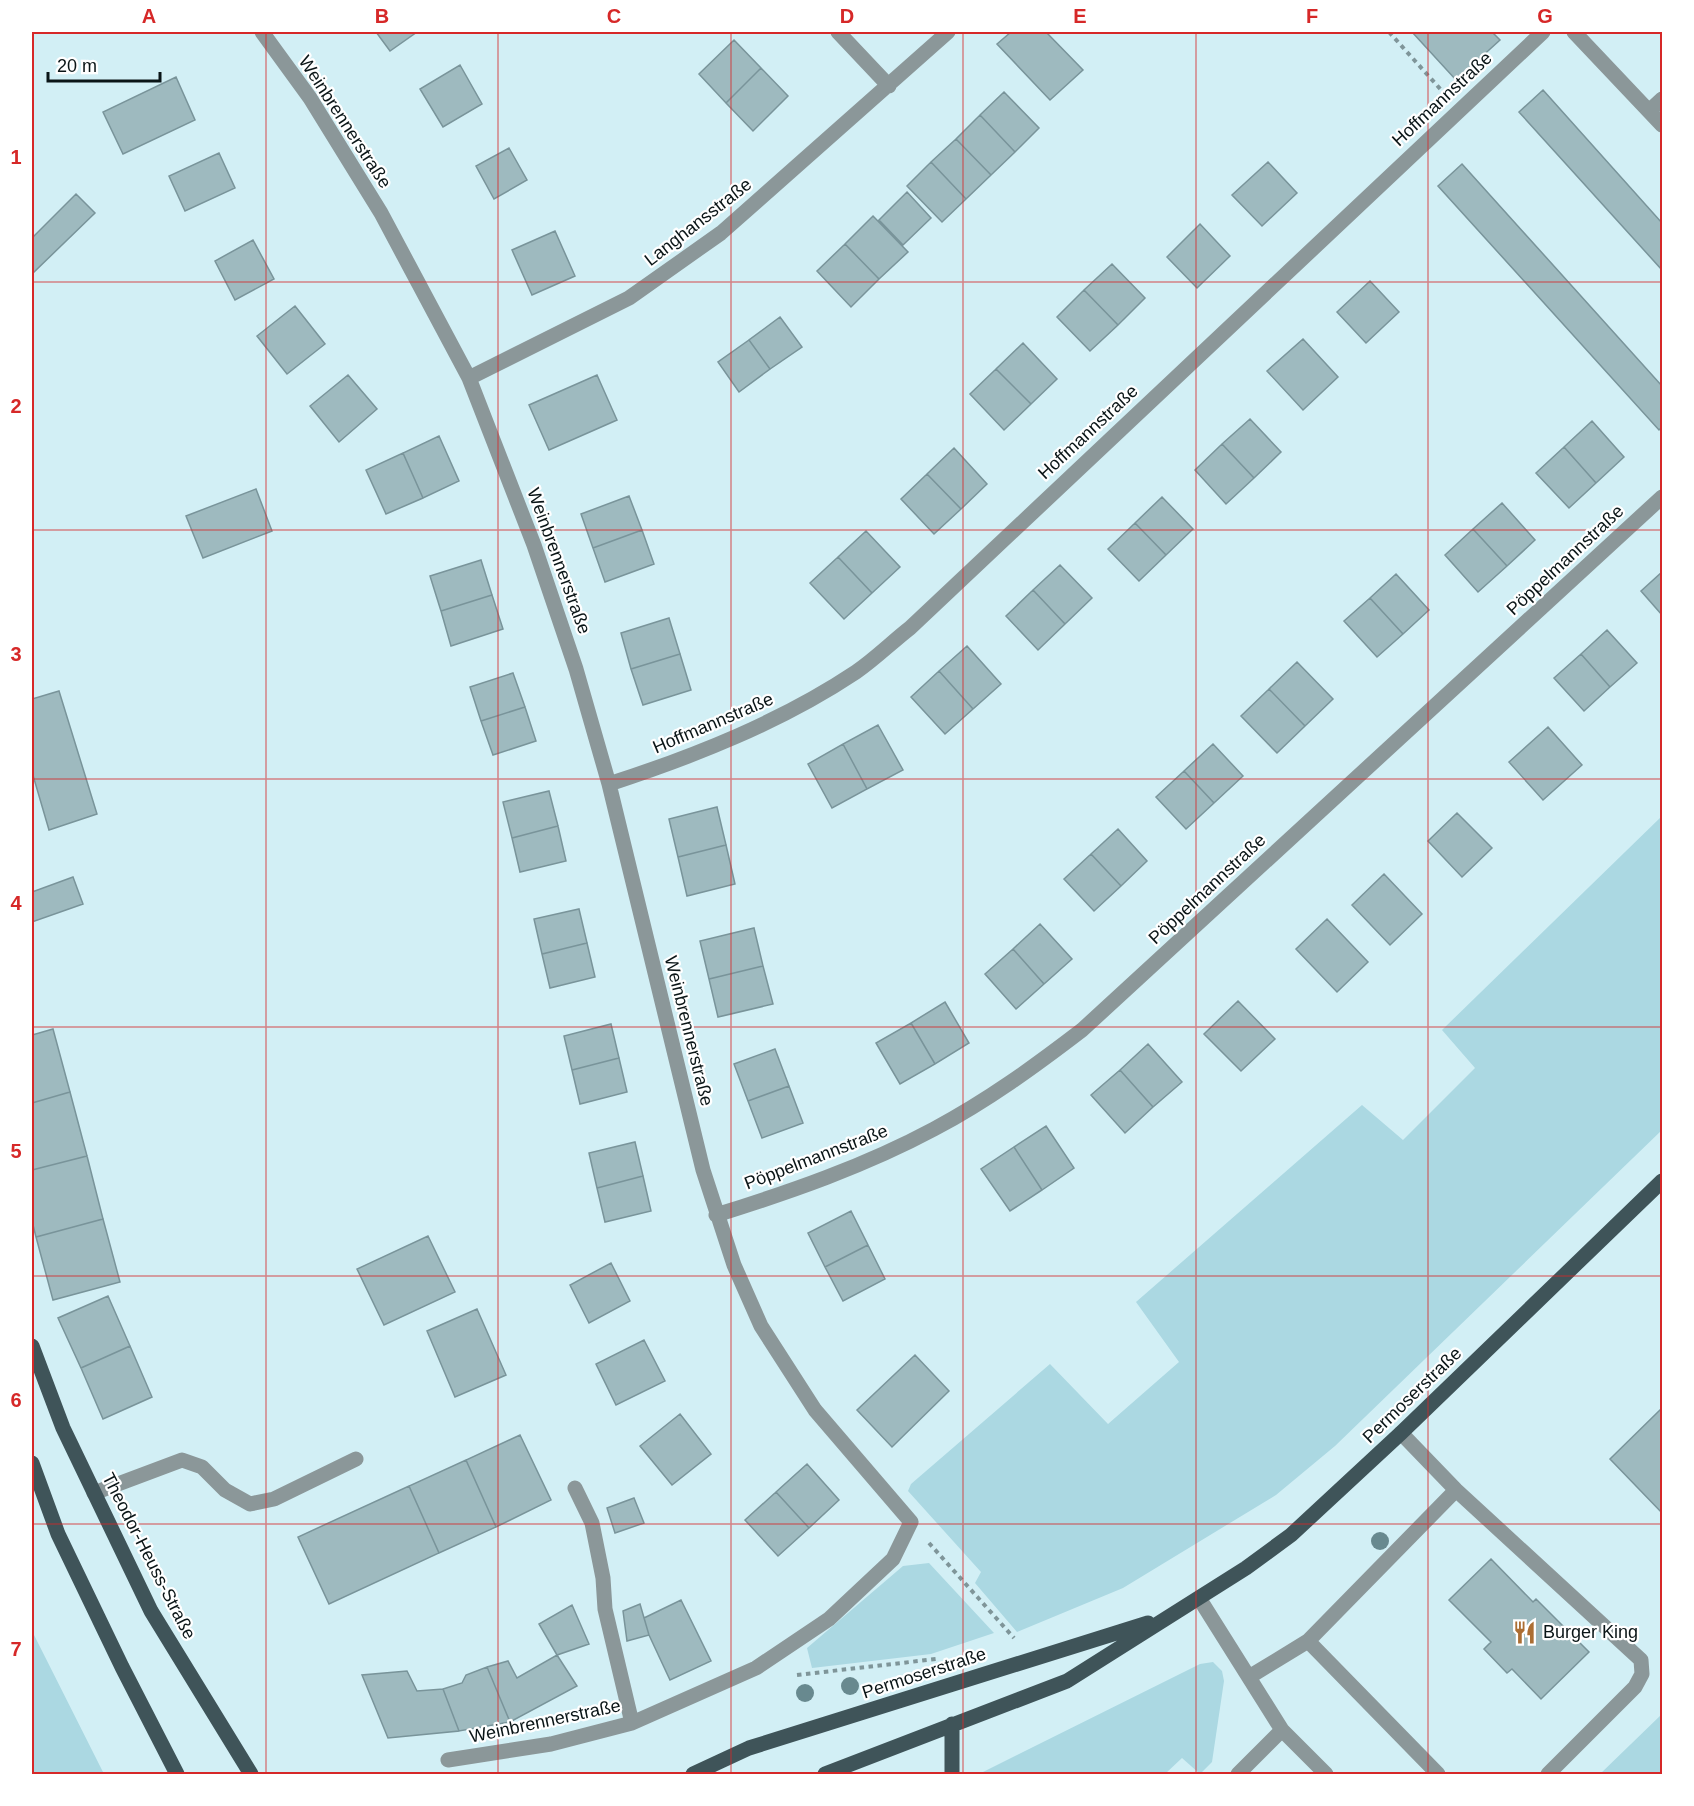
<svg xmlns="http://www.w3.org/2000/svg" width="1694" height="1806" font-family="Helvetica,sans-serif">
  <rect width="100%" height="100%" fill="#d2eff5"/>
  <!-- green -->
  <path fill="#abd8e2" d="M1662,816V1130L1335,1446L1276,1495L1123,1588L1017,1632L975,1583L981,1572L908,1491L911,1484L1050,1364L1108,1424L1179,1362L1136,1302L1362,1105L1403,1140L1475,1068L1442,1030Z
    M929,1563L994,1633L931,1654L812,1668L807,1648L903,1566Z
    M32,1631L104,1774H32Z
    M1213,1662L1222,1671L1224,1681L1212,1762L1200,1774L1182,1758L1165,1774H984L983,1772L1200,1664Z
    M1662,1714V1774H1600Z"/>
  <!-- building -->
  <path fill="#9ebabf" stroke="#79949a" stroke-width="1.5" d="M376,32H417L390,51Z
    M1011,32H1046L1083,70L1050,100L997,44Z
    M1412,32H1492L1500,40L1456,80Z
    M734,40L761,68L726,103L699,74Z
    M460,65L482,104L443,127L420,89Z
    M761,68L788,96L753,131L726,103Z
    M176,77L195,120L123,154L103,112Z
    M1543,90L1662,223V270L1519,112Z
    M1004,92L1039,128L1015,152L980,115Z
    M980,115L1015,152L991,175L956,139Z
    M956,139L991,175L966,199L931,162Z
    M509,148L527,180L494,199L476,166Z
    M219,153L235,188L185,211L169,176Z
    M931,162L966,199L942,222L907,186Z
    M1268,162L1297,193L1262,226L1232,195Z
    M1462,164L1662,386V427L1659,430L1438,186Z
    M907,192L931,218L903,245L879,220Z
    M76,194L95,213L32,274V238Z
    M873,216L908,252L879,279L845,244Z
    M1200,224L1230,256L1197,288L1167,257Z
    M555,231L575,276L532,295L512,250Z
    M253,240L274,279L235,300L215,261Z
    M845,244L879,279L851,307L817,271Z
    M1112,264L1145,298L1118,325L1084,290Z
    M1370,281L1399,312L1366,343L1337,312Z
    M1084,290L1118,325L1090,351L1057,317Z
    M295,306L325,344L287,374L257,336Z
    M780,317L802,347L770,369L749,340Z
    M1303,339L1338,377L1303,410L1267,371Z
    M749,340L770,369L739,392L718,362Z
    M1023,343L1057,379L1031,404L996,369Z
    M996,369L1031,404L1004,430L970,394Z
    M348,375L377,409L339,442L310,406Z
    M597,375L617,420L549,450L529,405Z
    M1250,419L1281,452L1254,478L1222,444Z
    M1592,421L1624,457L1596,483L1564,447Z
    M439,436L459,481L423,498L403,453Z
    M1222,444L1254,478L1226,504L1195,470Z
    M1564,447L1596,483L1569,508L1536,473Z
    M954,448L987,484L961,509L927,474Z
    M403,453L423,498L386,514L366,470Z
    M927,474L961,509L934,534L901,499Z
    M256,489L272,531L203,558L186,516Z
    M629,496L642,530L593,548L581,514Z
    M1162,497L1193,529L1166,555L1135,523Z
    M1502,503L1535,540L1507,566L1473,529Z
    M1135,523L1166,555L1139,581L1108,549Z
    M1473,529L1507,566L1478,592L1445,555Z
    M642,530L654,564L605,582L593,548Z
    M866,531L900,567L872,593L838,557Z
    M838,557L872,593L844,619L810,583Z
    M481,560L492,595L441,611L430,576Z
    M1060,565L1092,598L1065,624L1033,590Z
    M1662,572V615L1641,591Z
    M1396,574L1429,610L1403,634L1370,598Z
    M1033,590L1065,624L1038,650L1006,616Z
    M492,595L503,629L451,646L441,611Z
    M1370,598L1403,634L1377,657L1344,621Z
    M669,618L680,654L631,669L621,633Z
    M1607,630L1637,663L1610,687L1581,654Z
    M967,646L1001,684L973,709L939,671Z
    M680,654L691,690L643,705L631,669Z
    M1581,654L1610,687L1584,711L1554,678Z
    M1297,662L1333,699L1305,726L1269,689Z
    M939,671L973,709L945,734L911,697Z
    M513,673L525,707L481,721L470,687Z
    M1269,689L1305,726L1277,753L1241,716Z
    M59,691L97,814L49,830L32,772V699Z
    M525,707L536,741L493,755L481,721Z
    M878,725L903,770L867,789L843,744Z
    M1548,727L1582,765L1543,800L1509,762Z
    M843,744L867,789L832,808L808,764Z
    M1213,744L1243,776L1214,803L1184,771Z
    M1184,771L1214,803L1186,829L1156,797Z
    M549,791L558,826L512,838L503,802Z
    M717,807L726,845L678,857L669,819Z
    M1457,813L1492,848L1462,877L1428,841Z
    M558,826L566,861L520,872L512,838Z
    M1118,829L1147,861L1121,886L1091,854Z
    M726,845L735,884L687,896L678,857Z
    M1091,854L1121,886L1094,911L1064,879Z
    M1384,874L1422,914L1390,945L1352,905Z
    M73,877L83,904L32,922V892Z
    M579,909L587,943L542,954L534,919Z
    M1327,919L1368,962L1337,992L1296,949Z
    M1040,924L1072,959L1044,984L1013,949Z
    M754,928L763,966L709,979L700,941Z
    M587,943L595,977L550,988L542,954Z
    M1013,949L1044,984L1016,1009L985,974Z
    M763,966L773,1004L718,1017L709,979Z
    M1238,1001L1275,1039L1241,1071L1204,1034Z
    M945,1002L969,1043L935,1064L911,1023Z
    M911,1023L935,1064L900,1084L876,1043Z
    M611,1024L619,1058L572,1070L564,1036Z
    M53,1029L70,1092L32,1103V1035Z
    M1148,1044L1182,1082L1153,1107L1120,1070Z
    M775,1049L789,1086L748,1101L734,1064Z
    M619,1058L627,1092L580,1104L572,1070Z
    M1120,1070L1153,1107L1125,1133L1091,1095Z
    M789,1086L803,1123L762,1138L748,1101Z
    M70,1092L87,1156L32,1170V1103Z
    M1046,1126L1074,1168L1042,1190L1014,1147Z
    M635,1142L643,1176L597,1188L589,1153Z
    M1014,1147L1042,1190L1010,1211L981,1169Z
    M87,1156L103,1219L36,1237L32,1221V1170Z
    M643,1176L651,1211L605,1222L597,1188Z
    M851,1211L868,1245L825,1267L808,1233Z
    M103,1219L120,1282L53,1300L36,1237Z
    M428,1236L455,1292L384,1325L357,1269Z
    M868,1245L885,1279L843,1301L825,1267Z
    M611,1263L630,1301L589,1323L570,1285Z
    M108,1296L130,1346L81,1368L58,1318Z
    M477,1309L506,1375L455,1397L427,1331Z
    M644,1340L665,1381L616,1405L596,1364Z
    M130,1346L152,1397L103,1419L81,1368Z
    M915,1355L949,1391L892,1447L857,1410Z
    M1662,1408V1513L1610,1459Z
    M680,1414L711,1454L672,1485L640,1446Z
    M520,1435L551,1500L496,1527L466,1460Z
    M466,1460L496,1527L439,1553L409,1486Z
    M807,1464L839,1500L809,1528L776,1492Z
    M409,1486L439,1553L329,1604L298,1537Z
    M776,1492L809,1528L778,1556L745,1520Z
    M634,1498L644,1523L615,1533L607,1508Z
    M1491,1559L1533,1602L1536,1599L1589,1652L1541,1699L1512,1669L1507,1673L1484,1649L1491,1642L1449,1600Z
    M681,1600L711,1661L670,1680L649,1635L644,1618Z
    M640,1604L649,1635L627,1641L623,1611Z
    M572,1605L589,1644L557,1655L539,1624Z
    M557,1655L577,1686L510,1722L487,1667L508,1661L517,1678Z
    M487,1667L510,1722L459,1731L443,1689L462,1683L466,1675Z
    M407,1671L417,1691L443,1689L459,1731L388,1738L362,1675Z"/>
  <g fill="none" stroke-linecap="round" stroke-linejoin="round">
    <!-- path -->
    <path stroke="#7f9599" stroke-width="4" stroke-dasharray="4.5 4.5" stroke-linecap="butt" d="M1389,32L1443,92
      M929,1543L1014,1638
      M797,1675L936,1659"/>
    <!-- minor -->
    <path stroke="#8b9799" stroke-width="15" d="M262,32L310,98L381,213L469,378L534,545L576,669L609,784L703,1170L734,1265L761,1326L815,1410L911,1522L893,1559L829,1619L756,1668L632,1723L551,1744L448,1760
      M838,32L889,86
      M1574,32L1662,125
      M1649,111L1662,99
      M469,378L629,298L721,233L948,32
      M609,784C695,756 781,722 856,672C875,659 892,642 910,628L1543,32
      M716,1215C790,1192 865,1166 934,1129C987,1101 1035,1066 1082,1030L1662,497
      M1401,1433L1456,1490L1641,1660L1642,1674L1635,1687L1548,1774
      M575,1488L592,1523L603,1578L605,1609L632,1723
      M94,1493L182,1460L202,1467L225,1490L250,1504L274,1499L356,1459
      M1199,1598L1282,1730L1326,1774
      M1308,1641L1438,1774
      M1249,1677L1308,1641L1456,1490
      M1238,1774L1282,1730"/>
    <!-- major -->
    <path stroke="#3f5459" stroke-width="15" d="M32,1346L63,1428L151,1611L251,1774
      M32,1463L58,1534L122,1667L177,1774
      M693,1774L749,1748L1148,1623
      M825,1774L1067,1681L1246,1568L1291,1535L1401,1433L1662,1181
      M952,1774V1724"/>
  </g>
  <!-- trees -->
  <g fill="#68898f">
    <circle cx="1380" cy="1541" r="9"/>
    <circle cx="850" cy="1686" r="9"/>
    <circle cx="805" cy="1693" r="9"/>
  </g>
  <!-- grid -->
  <path fill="none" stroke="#d62828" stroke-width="1.5" stroke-opacity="0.55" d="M266,32V1774M498,32V1774M731,32V1774M963,32V1774M1196,32V1774M1428,32V1774M32,282H1662M32,530H1662M32,779H1662M32,1027H1662M32,1276H1662M32,1524H1662"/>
  <!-- icons -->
  <defs>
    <symbol id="restaurant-bare" viewBox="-9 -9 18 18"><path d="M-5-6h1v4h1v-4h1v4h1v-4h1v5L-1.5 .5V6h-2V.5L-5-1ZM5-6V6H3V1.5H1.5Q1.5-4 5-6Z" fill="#ac6e33" stroke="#fff" stroke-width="2.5" paint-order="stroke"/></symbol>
  </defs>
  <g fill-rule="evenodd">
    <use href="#restaurant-bare" x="1508" y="1616" width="33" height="33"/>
  </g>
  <g text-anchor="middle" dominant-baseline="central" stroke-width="4.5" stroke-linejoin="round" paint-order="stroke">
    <!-- street labels -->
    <g font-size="18" fill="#0a1517" stroke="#fff">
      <text transform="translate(1442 99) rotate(-43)">Hoffmannstraße</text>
      <text transform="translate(345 122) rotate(57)">Weinbrennerstraße</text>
      <text transform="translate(698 222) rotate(-38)">Langhansstraße</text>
      <text transform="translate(1088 432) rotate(-43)">Hoffmannstraße</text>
      <text transform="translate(1565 560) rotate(-43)">Pöppelmannstraße</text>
      <text transform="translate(559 561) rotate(70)">Weinbrennerstraße</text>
      <text transform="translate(713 723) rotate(-23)">Hoffmannstraße</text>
      <text transform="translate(1207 889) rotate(-43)">Pöppelmannstraße</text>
      <text transform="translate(689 1031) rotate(76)">Weinbrennerstraße</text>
      <text transform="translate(816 1157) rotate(-21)">Pöppelmannstraße</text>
      <text transform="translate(1412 1395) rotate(-44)">Permoserstraße</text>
      <text transform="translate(149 1556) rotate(63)">Theodor-Heuss-Straße</text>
      <text transform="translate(924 1673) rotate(-18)">Permoserstraße</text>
      <text transform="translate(545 1721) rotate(-12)">Weinbrennerstraße</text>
    </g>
    <!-- poi labels -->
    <g font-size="18" fill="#0a1517" stroke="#fff" text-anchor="start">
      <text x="1543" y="1632">Burger King</text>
    </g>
  </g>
  <!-- border -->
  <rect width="1694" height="1806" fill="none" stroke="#ffffff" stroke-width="66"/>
  <!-- scale -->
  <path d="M48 72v9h112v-9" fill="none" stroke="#0a1517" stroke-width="3"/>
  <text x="57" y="72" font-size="18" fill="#0a1517" stroke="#ffffff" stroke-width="4.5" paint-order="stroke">20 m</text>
  <rect x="33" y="33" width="1628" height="1740" fill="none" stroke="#d62828" stroke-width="2"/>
  <g font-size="20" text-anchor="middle" font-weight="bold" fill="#d62828">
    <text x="149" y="23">A</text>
    <text x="382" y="23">B</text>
    <text x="614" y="23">C</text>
    <text x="847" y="23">D</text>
    <text x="1080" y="23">E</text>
    <text x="1312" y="23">F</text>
    <text x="1545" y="23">G</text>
    <text x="16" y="164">1</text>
    <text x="16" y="413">2</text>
    <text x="16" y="661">3</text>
    <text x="16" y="910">4</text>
    <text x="16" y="1158">5</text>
    <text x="16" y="1407">6</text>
    <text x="16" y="1656">7</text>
  </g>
</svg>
